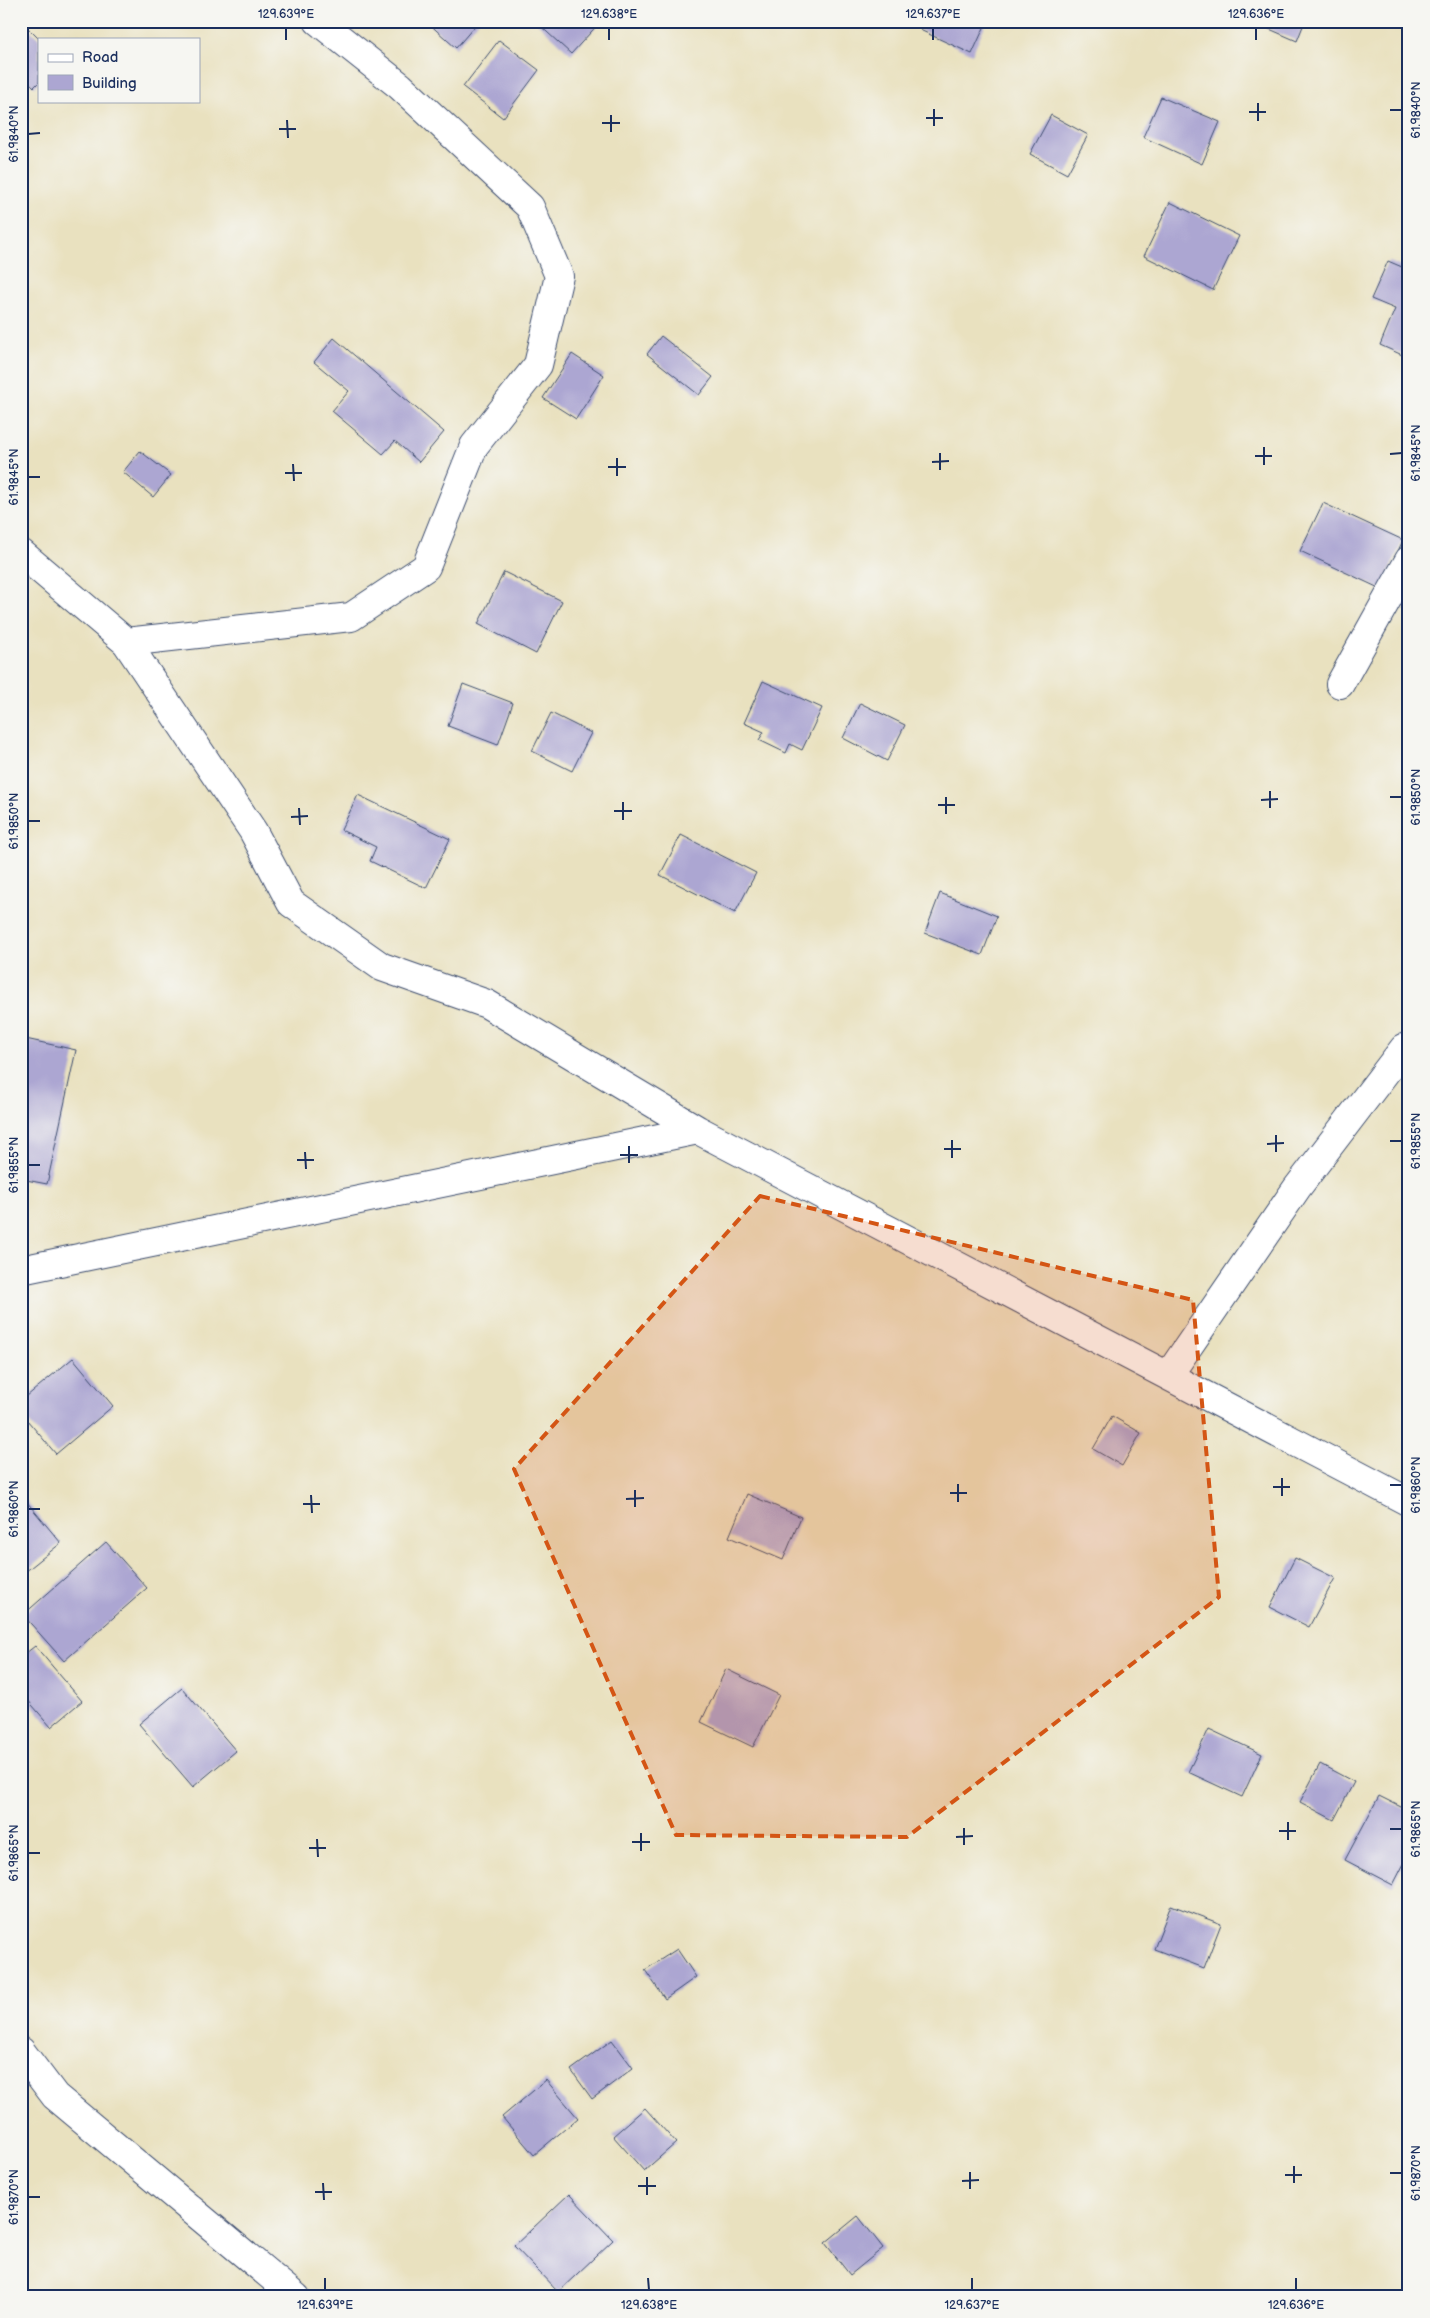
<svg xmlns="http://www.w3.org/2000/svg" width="1430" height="2318" font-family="'Balsamiq Sans',sans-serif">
  <rect width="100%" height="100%" fill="#f6f6f2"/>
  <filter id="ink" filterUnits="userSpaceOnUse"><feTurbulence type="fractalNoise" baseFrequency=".02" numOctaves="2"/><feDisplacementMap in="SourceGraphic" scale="10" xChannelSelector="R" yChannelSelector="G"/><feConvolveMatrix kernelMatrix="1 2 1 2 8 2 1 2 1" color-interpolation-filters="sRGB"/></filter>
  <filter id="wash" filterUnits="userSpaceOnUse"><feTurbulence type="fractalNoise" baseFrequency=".0096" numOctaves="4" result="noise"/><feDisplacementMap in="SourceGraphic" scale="20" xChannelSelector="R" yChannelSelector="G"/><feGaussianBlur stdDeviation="1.12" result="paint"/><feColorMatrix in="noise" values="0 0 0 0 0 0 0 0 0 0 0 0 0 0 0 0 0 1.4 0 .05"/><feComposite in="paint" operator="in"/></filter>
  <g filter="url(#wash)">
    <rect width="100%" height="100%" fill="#e9e1bf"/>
    <g id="blocks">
      <!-- building -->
      <path fill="#aca6d2" d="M21,21L39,39V82L34,87L21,74Z
        M426,21H479L456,48Z
        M535,21H601L571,54Z
        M924,21H987L972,54L920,30Z
        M1251,21H1305L1297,41Z
        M499,40L539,70L503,118L463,87Z
        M1161,97L1220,122L1202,164L1143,137Z
        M1051,115L1088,135L1067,174L1030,154Z
        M1170,202L1239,236L1213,290L1144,256Z
        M1388,261L1409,270V358L1380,345L1395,309L1371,299Z
        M661,336L713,377L699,395L647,354Z
        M334,338L444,432L419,462L395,441L383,454L332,411L349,391L314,362Z
        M572,354L604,375L576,419L543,398Z
        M140,451L171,475L153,497L123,472Z
        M1323,503L1403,540L1381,589L1300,551Z
        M504,572L562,601L536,654L478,624Z
        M763,681L822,708L802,750L790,744L786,753L759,740L764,732L744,723Z
        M463,684L513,703L498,745L448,726Z
        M860,703L905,725L887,761L843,738Z
        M551,713L591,733L572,771L532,751Z
        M358,795L450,839L426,888L370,861L376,847L341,830Z
        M681,835L756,873L735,913L660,875Z
        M940,893L997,916L982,955L925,933Z
        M21,1038L76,1050L47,1184L21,1179Z
        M73,1358L113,1406L56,1454L21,1413V1401Z
        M1112,1416L1141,1433L1122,1466L1093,1449Z
        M747,1494L801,1517L783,1560L729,1537Z
        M21,1495L61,1543L25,1572L21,1567Z
        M106,1542L147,1588L64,1661L23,1615Z
        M1295,1558L1335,1578L1309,1627L1270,1607Z
        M35,1646L82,1701L51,1727L26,1698L21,1702V1657Z
        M726,1669L779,1695L753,1747L701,1722Z
        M182,1688L236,1751L193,1787L139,1724Z
        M1209,1729L1262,1754L1242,1797L1188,1772Z
        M1320,1764L1354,1782L1334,1820L1300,1802Z
        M1379,1796L1409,1811V1854L1393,1885L1345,1860Z
        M1171,1905L1221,1924L1204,1968L1154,1949Z
        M677,1949L696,1977L665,1999L645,1970Z
        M612,2040L633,2068L592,2099L571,2070Z
        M546,2080L578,2118L534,2155L502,2117Z
        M645,2108L676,2143L644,2171L613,2136Z
        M569,2194L613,2240L558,2292L514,2246Z
        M858,2216L883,2248L850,2275L825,2243Z"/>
    </g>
  </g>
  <g filter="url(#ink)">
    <use href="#blocks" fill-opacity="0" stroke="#3a4a6d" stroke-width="1"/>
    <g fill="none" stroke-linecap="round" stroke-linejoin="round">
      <defs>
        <path id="minor" d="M21,553L126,642L253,831L291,903L382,967L487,1004L698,1130L1409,1502
          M126,642L351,617L426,567L474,446L538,365L559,276L530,207L400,86L318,21
          M1340,684L1409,560
          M21,1270L698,1130
          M1168,1376L1297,1188L1404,1048L1409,1046
          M21,2051L55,2096L296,2297"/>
      </defs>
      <!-- minor casing -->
      <use href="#minor" stroke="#3a4a6d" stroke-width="30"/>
      <!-- minor -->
      <use href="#minor" stroke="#fff" stroke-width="28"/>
    </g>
  </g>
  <!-- marked area -->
  <path fill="#d45514" fill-opacity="0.2" stroke="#d45514" stroke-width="4" stroke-dasharray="10 6" stroke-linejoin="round" d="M760,1196L1193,1300L1219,1597L907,1837L676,1835L514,1469Z"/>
  <!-- ticks -->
  <path fill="none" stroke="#1b2f5e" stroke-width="2" d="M286,28V40M609,28V40M933,28V40M1256,28V40M1258,103V121M934,109V126M1390,110H1402M1249,112H1266M611,115V132M926,118H943M287,120L288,138M602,123H620M279,129H296M28,134L40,133M1264,447V465M940,453V470M1390,454L1402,453M1255,456H1272M617,458V476M932,462L949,461M293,464L294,481M608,467H626M285,473H302M28,477H40M1270,791V808M946,797V814M1390,797H1402M1261,800L1278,799M623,802V820M938,805H955M299,808L300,825M614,811H632M291,817L308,816M28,821H40M1276,1135V1152M952,1140V1158M1390,1141H1402M1267,1144L1284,1143M629,1146V1163M944,1149H961M305,1152L306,1169M620,1155H638M297,1160H314M28,1165H40M1282,1478V1496M958,1484V1502M1390,1485H1402M1273,1487H1290M635,1490V1507M950,1493H967M311,1495L312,1513M626,1499L644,1498M303,1504H320M28,1509H40M1288,1822V1840M964,1828V1845M1390,1829H1402M1279,1831H1296M641,1833V1851M956,1837L973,1836M317,1839L318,1857M632,1842H650M309,1848H326M28,1853H40M1294,2166V2183M970,2172V2189M1390,2173H1402M1285,2175H1302M647,2177V2195M962,2181L979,2180M323,2183L324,2200M638,2186H656M315,2192H332M28,2197H40M325,2278V2290M648,2278L649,2290M972,2278V2290M1296,2278V2290"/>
  <!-- margin -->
  <rect width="1430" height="2318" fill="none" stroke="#f6f6f2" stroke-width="55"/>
  <!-- legend -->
  <rect x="38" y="38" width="162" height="65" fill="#f6f6f2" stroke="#9ea6b7"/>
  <rect x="48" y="54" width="25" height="8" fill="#ffffff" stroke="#9ea6b7"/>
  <text x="82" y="62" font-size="15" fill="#1b2f5e">Road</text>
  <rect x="48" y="75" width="25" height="15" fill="#aca6d2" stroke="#9ea6b7"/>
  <text x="82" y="88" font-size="15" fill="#1b2f5e">Building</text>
  <rect x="28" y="28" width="1374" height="2262" fill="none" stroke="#1b2f5e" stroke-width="2"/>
  <g font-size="12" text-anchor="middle" fill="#1b2f5e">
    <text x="286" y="18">129.639°E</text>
    <text x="609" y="18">129.638°E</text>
    <text x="933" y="18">129.637°E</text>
    <text x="1256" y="18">129.636°E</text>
    <text transform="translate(1416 110) rotate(-90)" y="4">61.9840°N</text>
    <text transform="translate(14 134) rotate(-90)" y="4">61.9840°N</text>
    <text transform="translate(1416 453) rotate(-90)" y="4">61.9845°N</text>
    <text transform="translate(14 477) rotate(-90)" y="4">61.9845°N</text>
    <text transform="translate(1416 797) rotate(-90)" y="4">61.9850°N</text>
    <text transform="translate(14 821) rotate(-90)" y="4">61.9850°N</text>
    <text transform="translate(1416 1141) rotate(-90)" y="4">61.9855°N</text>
    <text transform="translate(14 1165) rotate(-90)" y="4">61.9855°N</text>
    <text transform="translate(1416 1485) rotate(-90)" y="4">61.9860°N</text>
    <text transform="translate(14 1509) rotate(-90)" y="4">61.9860°N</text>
    <text transform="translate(1416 1829) rotate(-90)" y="4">61.9865°N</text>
    <text transform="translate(14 1853) rotate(-90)" y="4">61.9865°N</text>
    <text transform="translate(1416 2173) rotate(-90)" y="4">61.9870°N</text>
    <text transform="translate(14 2197) rotate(-90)" y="4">61.9870°N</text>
    <text x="325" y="2309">129.639°E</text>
    <text x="649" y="2309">129.638°E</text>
    <text x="972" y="2309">129.637°E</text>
    <text x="1296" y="2309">129.636°E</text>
  </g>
</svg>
